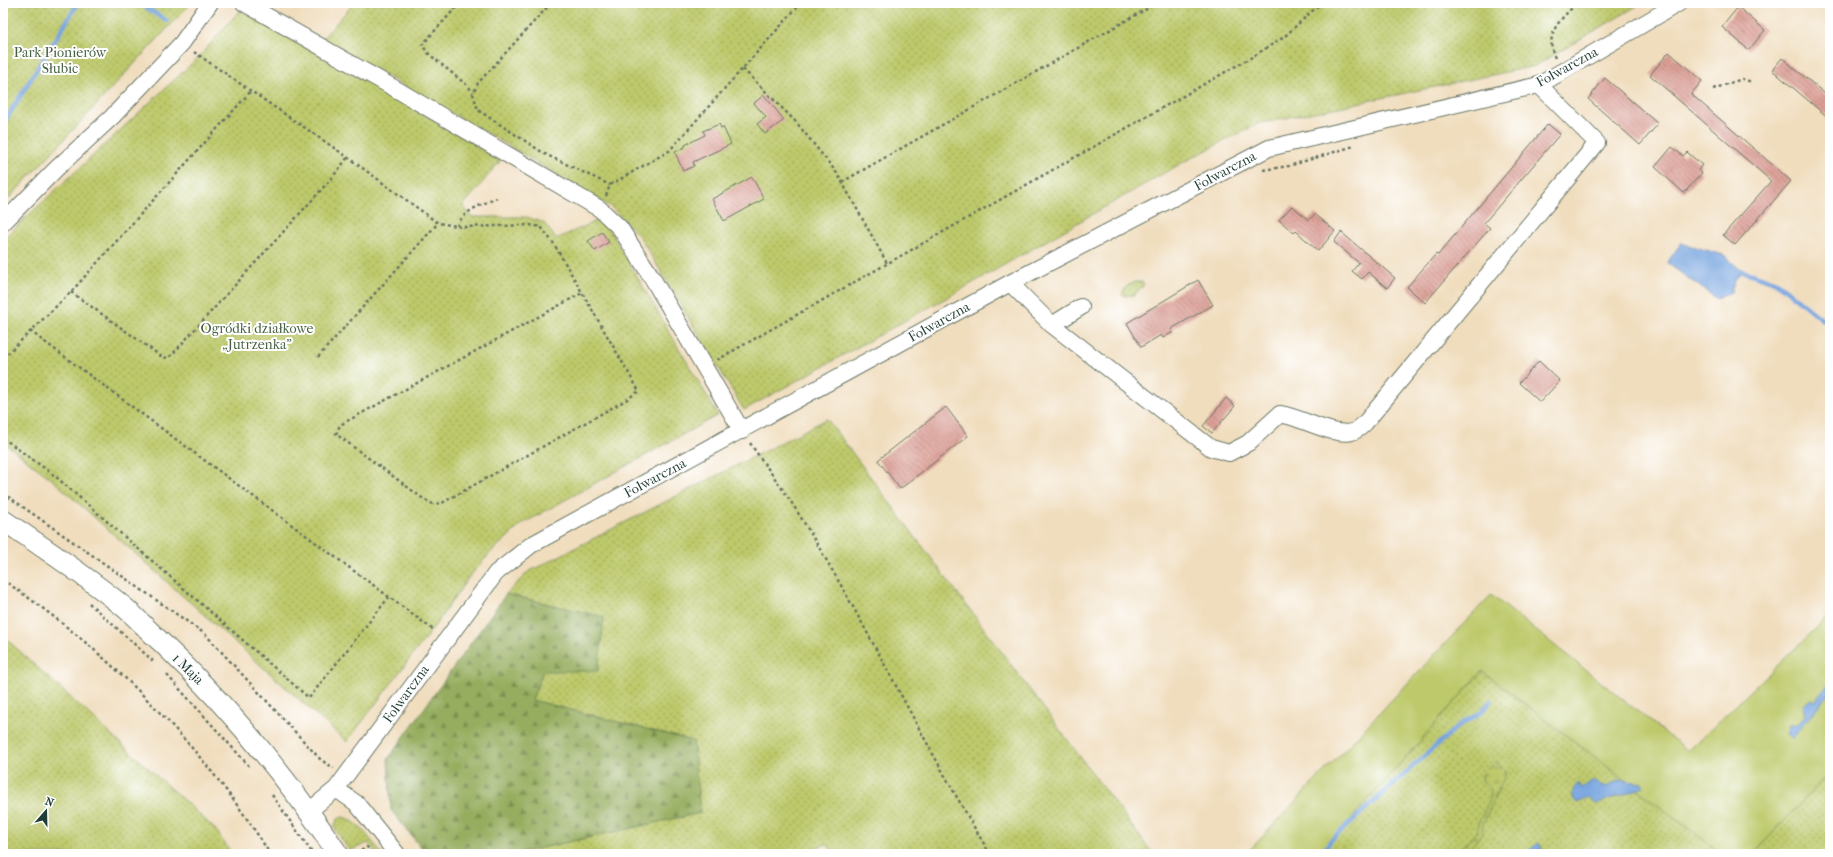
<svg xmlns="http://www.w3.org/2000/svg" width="1833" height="857" font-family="'IM FELL French Canon',serif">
  <defs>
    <pattern id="green-dots" width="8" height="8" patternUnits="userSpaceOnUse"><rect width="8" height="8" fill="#bdc96b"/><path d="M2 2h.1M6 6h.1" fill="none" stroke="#99a459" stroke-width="1.8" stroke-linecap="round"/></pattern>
    <pattern id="forest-firs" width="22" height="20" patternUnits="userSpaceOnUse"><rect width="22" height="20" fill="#96ad5f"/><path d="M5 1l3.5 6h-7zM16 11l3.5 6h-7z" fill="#7a8e4f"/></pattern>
    <pattern id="wetland-marsh" width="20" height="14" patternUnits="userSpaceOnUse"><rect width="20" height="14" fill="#bdc96b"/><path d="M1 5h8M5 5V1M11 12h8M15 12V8" fill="none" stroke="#99a459"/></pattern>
    <pattern id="building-back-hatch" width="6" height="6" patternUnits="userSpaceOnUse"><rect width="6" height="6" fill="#dc9f95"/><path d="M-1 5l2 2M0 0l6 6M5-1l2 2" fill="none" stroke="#b2837a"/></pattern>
  </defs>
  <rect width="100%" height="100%" fill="#fff"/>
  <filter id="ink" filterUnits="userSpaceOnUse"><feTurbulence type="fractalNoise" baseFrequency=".025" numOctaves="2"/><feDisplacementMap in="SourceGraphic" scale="8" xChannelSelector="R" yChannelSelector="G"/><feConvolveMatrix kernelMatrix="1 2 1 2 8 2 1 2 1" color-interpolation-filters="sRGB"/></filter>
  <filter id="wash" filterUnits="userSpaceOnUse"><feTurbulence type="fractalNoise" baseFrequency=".012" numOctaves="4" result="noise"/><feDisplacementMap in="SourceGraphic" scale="16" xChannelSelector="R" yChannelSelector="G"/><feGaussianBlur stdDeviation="0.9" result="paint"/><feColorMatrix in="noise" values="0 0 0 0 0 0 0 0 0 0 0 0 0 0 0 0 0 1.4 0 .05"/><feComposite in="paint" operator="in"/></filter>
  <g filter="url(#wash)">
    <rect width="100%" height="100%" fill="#f0ddbd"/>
    <!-- green -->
    <path fill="url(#green-dots)" stroke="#6e8350" d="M3,3H191L3,205Z
      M354,3H1642L1535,66L1257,124L1180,164L964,288L744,410L640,237L611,207L501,141L322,39Z
      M240,10L453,131L500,161L463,206L472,217H527L544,223L556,239L601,219L608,227L718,415L522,524L491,552L468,578L439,620L347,742L49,477L3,442V239L200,56Z
      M1134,282H1143L1144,285L1134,295L1124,296L1122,294L1126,287Z
      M827,419L1153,854H834L827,844L798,854H514L700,813L693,741L532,700L543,671L604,617L506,594L528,572Z
      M3,636L215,829L232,854H3Z
      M1482,671L1722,854H1320Z
      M1830,772V854H1753Z
      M342,817C358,819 372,842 382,854H377L368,843L349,851L334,827L337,820Z"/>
    <!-- forest -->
    <path fill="url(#forest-firs)" stroke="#5a754a" d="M506,594L604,617L598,671H543L532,700L693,741L700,813L514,854H426L391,810L388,759Z"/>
    <!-- wetland -->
    <path fill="url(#wetland-marsh)" stroke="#6e8350" d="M1496,761L1506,773L1483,824L1482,833L1465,854H1456L1477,832L1480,820L1490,800L1491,789L1483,782L1482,775Z"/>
    <!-- pitch -->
    <path fill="#bdc96b" stroke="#6e8350" d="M1491,595L1688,751L1830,615V772L1753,854H1722L1482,671L1320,854H1246Z"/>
    <!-- water -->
    <path fill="#75a3de" stroke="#4a7089" d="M1681,243L1724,255L1742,271L1735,280L1731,292L1717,299L1667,263Z
      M1830,682V692L1802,726L1792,739L1786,735L1789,725L1798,724L1805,715L1803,706L1810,699L1815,701Z
      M1620,780L1642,783L1644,787L1596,804L1589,798L1577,803L1573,798V790L1578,783L1582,788L1592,781L1606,787Z
      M1539,843L1544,854H1529V850Z"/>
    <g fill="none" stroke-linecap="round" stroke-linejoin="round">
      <!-- stream -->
      <path stroke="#75a3de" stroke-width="4.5" d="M139,3L167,21
        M3,124L78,3
        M1742,271L1776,282L1830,326
        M1323,854L1330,841L1458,726L1481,712L1491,701"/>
    </g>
    <g id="blocks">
      <!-- building -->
      <path fill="url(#building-back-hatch)" d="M1738,7L1765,30L1749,50L1722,27Z
        M1669,52L1702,81L1691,94L1791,181L1735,245L1723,235L1771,181L1650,75Z
        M1782,58L1830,98V119L1772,70Z
        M1605,78L1658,124L1640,145L1588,99Z
        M764,95L784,120L765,134L757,124L766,117L754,103Z
        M719,124L721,128L723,127L731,144L693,162L694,166L683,171L675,152L685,147V145L705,135L703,131Z
        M1548,124L1560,134L1484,223L1490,228L1425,303L1407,287L1436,254L1438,255Z
        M1672,147L1683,156L1687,152L1702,165L1698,170L1702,173L1684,193L1655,167Z
        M752,177L764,199L724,221L712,199Z
        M1292,206L1309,220L1315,214L1335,231L1318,251L1296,231L1294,233L1279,220Z
        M602,232L609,242L595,251L588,241Z
        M1341,232L1395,278L1387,288L1368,272L1362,279L1352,271L1359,263L1334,242Z
        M1198,280L1213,305L1171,329L1173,332L1163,338L1161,335L1141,347L1127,323Z
        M1539,361L1560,381L1540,402L1519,383Z
        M1226,398L1235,406L1212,433L1203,426Z
        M946,407L968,436L900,489L878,460Z"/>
    </g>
  </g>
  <g filter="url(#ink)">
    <use href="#blocks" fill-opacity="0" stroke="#687564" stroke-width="1"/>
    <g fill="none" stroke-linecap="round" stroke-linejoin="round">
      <defs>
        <path id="minor" d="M244,3L394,88L600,209L620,228L651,276L742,431
          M3,223L56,169L112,117L182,43L210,3
          M1010,283L1052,325L1211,448L1229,453L1248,443L1280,414C1301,417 1333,437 1352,432C1357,431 1362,426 1365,423L1597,143L1539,85
          M1052,325L1081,307
          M336,789L356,803L397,854
          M309,811L336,789L496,573L531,545L1010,283L1269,148L1539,85L1679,3"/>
        <path id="major" d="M3,520C44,548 85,575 124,607C137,618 149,631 161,642C228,706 287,777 338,854"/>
      </defs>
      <!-- minor casing -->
      <use href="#minor" stroke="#687564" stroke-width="18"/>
      <!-- major casing -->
      <use href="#major" stroke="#687564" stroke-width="22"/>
      <!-- path -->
      <path stroke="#687564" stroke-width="2.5" stroke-dasharray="3 3" stroke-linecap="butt" d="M460,3L422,45L429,54L469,87L473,93
        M551,3L478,83L473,94L478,110L545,154L610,185
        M194,52L343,154L438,223L462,227L530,225L541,227L554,244L639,391L626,400L442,503L433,504L425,500L336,434L340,425L582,293
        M1555,58C1544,33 1560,20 1577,3
        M743,69L796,122L837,173L888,265
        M1713,89L1742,79L1752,82
        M1263,170L1289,166L1354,146
        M842,182L1157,3
        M606,196L610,185L669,151L801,3
        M457,226C464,210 481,205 497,198
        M71,292L162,357L169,358L332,178L348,157
        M30,331L435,631
        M318,357L438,223
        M3,358L71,292L251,91
        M717,360L1252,57L1284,37L1321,3
        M3,438L55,476L309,698L389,597
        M750,443C765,465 781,486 795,508C865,620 922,741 990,854
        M3,493L205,634L321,760L334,768
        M3,580C107,650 204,747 270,854
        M89,603L153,661
        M167,675L249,766
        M272,795L313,854
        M356,854L367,847L373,854"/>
      <!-- minor -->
      <use href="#minor" stroke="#fff" stroke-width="16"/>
      <!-- major -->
      <use href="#major" stroke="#fff" stroke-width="20"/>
    </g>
  </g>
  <g text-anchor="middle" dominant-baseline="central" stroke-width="4" stroke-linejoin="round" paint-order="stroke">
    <!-- park labels -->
    <g font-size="14" fill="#466042" stroke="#fff">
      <text x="60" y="52">Park Pionierów<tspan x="60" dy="16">Słubic</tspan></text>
      <text x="257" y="328">Ogródki działkowe<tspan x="257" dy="16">„Jutrzenka”</tspan></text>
    </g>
    <!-- street labels -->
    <g font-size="14" fill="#1f3d34" stroke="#fff">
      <text transform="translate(1567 67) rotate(-29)">Folwarczna</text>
      <text transform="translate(1225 171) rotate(-28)">Folwarczna</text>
      <text transform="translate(939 322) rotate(-29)">Folwarczna</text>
      <text transform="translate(655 478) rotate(-28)">Folwarczna</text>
      <text transform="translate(188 669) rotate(45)">1 Maja</text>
      <text transform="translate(406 694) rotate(-54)">Folwarczna</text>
    </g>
  </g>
  <!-- margin -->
  <rect width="1833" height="857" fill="none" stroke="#fff" stroke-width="16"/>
  <!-- north arrow -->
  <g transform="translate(46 811) rotate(20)" stroke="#ffffff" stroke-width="3" paint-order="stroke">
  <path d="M0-3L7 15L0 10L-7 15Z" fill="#1f3d34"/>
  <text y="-6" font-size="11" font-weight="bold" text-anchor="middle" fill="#1f3d34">N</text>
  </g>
</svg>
